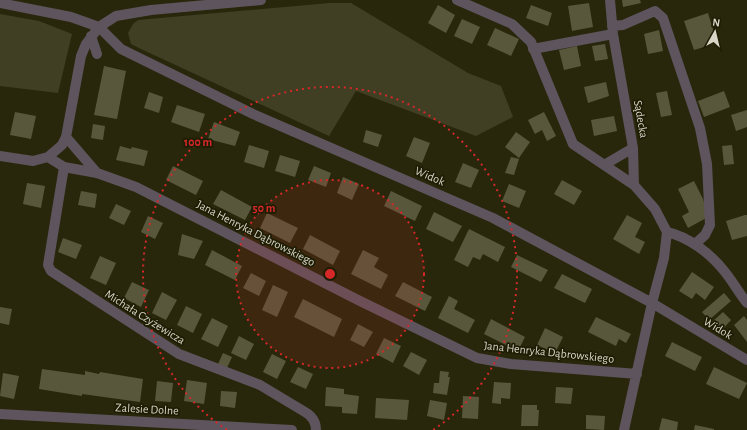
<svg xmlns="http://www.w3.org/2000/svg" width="747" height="430" font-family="'Alegreya Sans',sans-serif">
  <rect width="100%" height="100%" fill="#28270c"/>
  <!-- green -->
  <path fill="#403f24" d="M330,3H351L468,73L501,86L513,117L476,136L356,91L329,136L141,49L131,44L128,33L133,24L138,20Z
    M0,14L39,21L72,34L58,93L0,86Z"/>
  <!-- building -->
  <path fill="#58573c" d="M622,0H640L641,3L623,7Z
    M589,3L593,27L572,31L568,6Z
    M438,5L455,15L446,33L428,23Z
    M531,5L552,13L548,26L526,18Z
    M708,13L717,43L694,50L684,21Z
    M462,19L480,27L472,44L454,36Z
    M495,28L519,39L511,56L487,45Z
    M659,30L663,51L648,54L644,34Z
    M605,44L608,59L595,61L592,46Z
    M577,46L581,66L564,70L559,50Z
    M104,66L126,71L117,119L94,115Z
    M606,82L609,96L588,103L584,87Z
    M667,91L672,115L661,117L656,93Z
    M724,91L730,107L704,117L698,101Z
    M149,92L163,97L159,113L144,108Z
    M177,105L205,114L199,132L171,122Z
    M747,110V127L736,131L731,115Z
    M15,112L36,116L31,139L10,135Z
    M544,112L556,136L547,141L542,130L535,134L528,120Z
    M614,116L617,131L594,136L591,120Z
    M214,122L240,132L235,146L208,139Z
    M93,124L105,126L103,140L91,138Z
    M366,130L382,135L378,147L363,142Z
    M516,132L530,142L519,158L505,147Z
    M414,137L430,143L422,163L406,156Z
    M249,145L269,151L264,168L244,162Z
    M732,145L734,164L724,165L722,146Z
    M120,146L131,149L132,147L148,151L144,166L116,160Z
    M280,155L300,161L295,177L275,171Z
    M511,157L519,159L514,175L505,173Z
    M463,163L479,170L471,188L455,182Z
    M173,166L203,181L196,195L166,180Z
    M314,166L331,173L326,187L308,180Z
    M343,177L359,184L352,200L337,193Z
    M562,180L582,191L574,205L554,194Z
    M694,181L703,199L708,217L688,228L682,216L689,212L678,189Z
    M27,183L45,186L41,208L23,204Z
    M509,184L526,191L519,208L502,201Z
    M221,190L252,207L245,220L213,204Z
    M81,191L97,194L95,208L78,205Z
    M391,191L422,206L415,221L384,206Z
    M116,204L131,211L124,225L109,218Z
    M434,212L462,226L453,242L426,229Z
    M267,213L298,228L290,243L260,228Z
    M627,215L642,223L635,237L645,242L639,254L613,239Z
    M745,215H747V236L732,240L726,221Z
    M148,216L163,223L155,239L141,232Z
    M469,229L505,247L498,262L483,254L480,260L473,257L468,267L454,260Z
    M182,234L203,241L194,259L178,255Z
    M310,235L340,251L333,265L303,249Z
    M63,238L82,245L76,259L58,252Z
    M212,250L242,266L235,280L205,265Z
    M363,250L379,258L374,267L388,275L381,289L351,274Z
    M517,255L548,270L541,282L511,267Z
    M100,256L116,263L106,285L90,278Z
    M692,272L714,287L705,300L696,293L692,299L679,291Z
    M251,273L266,281L259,296L243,288Z
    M562,274L592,289L585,303L554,288Z
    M132,282L149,290L141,307L124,298Z
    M403,282L432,297L425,311L395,296Z
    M273,285L288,292L277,317L262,310Z
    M162,292L177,300L166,320L152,313Z
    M724,293L731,301L709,320L702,312Z
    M449,296L458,301L454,309L475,320L468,333L438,318Z
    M303,299L342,319L334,337L294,317Z
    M186,306L202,314L193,333L177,325Z
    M0,307L12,309L9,325L0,323Z
    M723,312L731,320L722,330L712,322Z
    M744,316L747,320V342L734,325Z
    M596,317L631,334L626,343L619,339L616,346L588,332Z
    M212,318L228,326L218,347L201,339Z
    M491,319L525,337L518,351L484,334Z
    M358,324L373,332L364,347L350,340Z
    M545,328L563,337L555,353L537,345Z
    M239,336L254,344L246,360L231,353Z
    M384,338L401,346L393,363L376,354Z
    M672,342L702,357L695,371L665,356Z
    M411,352L427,360L419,375L403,366Z
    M223,353L232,357L227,368L218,364Z
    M272,354L286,361L277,379L263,372Z
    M298,367L313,374L306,389L290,382Z
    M714,367L747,383L739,399L706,384Z
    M42,369L85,375V371L99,374L100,372L143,379L140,402L82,394V396L39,389Z
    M440,371L449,372L448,377H450L447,395L433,393L434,383H439Z
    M3,373L19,376L14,399L0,396Z
    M187,380L207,383L204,404L184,401Z
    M157,381L173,383L171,402L155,401Z
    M494,382L511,383L510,399L501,398V404L492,403Z
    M326,387L344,389V394L359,396L357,414L342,413V407L325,406Z
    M556,387L573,388L571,404L555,403Z
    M221,391L237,392L235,408L220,406Z
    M463,396L479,397L478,419L462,418Z
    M376,398L409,400L407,420L375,418Z
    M430,400L447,403L444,420L427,416Z
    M522,405H537V410H539L538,426H521Z
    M586,415L605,416L604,430L586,429Z
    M662,418L678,422L677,430H659Z
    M695,425L714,429V430H694Z"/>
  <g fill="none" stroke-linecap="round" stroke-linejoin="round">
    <!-- minor -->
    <path stroke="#5e545d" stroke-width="10" d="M457,0L512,24L531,42L573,144L634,185L655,209L667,232L664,258L652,303L624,430
      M610,0L613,34L633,148L634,185
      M0,3L71,17L99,27L121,49L253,114L493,218L652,303L747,360
      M612,26L623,25L655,11L663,18L700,128L707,164L710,225L705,235L695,244
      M91,36L97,54
      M533,49L613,34
      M66,137L97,173
      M0,156L33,161L48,157L64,167L97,173L136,187L360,301L477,358L511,364L637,374
      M48,157L62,145L66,137L81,56L86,44L99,27L116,16L151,10L261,0
      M604,165L633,148
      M64,167L48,265L51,271L179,354L260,385L305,412C312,416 316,421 316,430
      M667,232C689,237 711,254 725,272C733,282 739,293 747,303
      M0,414L292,430"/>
  </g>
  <!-- distance rings -->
  <circle cx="330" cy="274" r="94" fill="#d62828" fill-opacity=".12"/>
  <g fill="none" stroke="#d62828" stroke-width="2" stroke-dasharray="2 4">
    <circle cx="330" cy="274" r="94"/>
    <path d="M227 430A187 187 0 1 1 433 430"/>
  </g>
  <g text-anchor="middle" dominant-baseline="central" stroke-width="3.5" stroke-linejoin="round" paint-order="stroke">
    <!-- street labels -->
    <g font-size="12" fill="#d7d6c7" stroke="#1e1d04">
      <text transform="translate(641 119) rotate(80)">Sądecka</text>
      <text transform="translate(430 176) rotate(23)">Widok</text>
      <text transform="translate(256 233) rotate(27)">Jana Henryka Dąbrowskiego</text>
      <text transform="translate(145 317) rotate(32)">Michała Czyżewicza</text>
      <text transform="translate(718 328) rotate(31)">Widok</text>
      <text transform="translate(549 352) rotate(6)">Jana Henryka Dąbrowskiego</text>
      <text transform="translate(147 409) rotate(3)">Zalesie Dolne</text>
    </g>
  </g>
  <circle cx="330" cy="274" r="6" fill="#d62828" stroke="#1e1d04" stroke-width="2"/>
  <g font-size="12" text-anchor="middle" font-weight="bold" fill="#d62828" stroke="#1e1d04" stroke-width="3.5" stroke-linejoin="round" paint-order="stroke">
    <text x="198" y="146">100 m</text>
    <text x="264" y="212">50 m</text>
  </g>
  <!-- north arrow -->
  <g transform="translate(715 32) rotate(8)" stroke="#1e1d04" stroke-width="3" paint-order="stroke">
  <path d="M0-3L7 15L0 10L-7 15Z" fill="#d7d6c7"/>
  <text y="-6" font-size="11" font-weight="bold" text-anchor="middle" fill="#d7d6c7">N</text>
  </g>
</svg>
